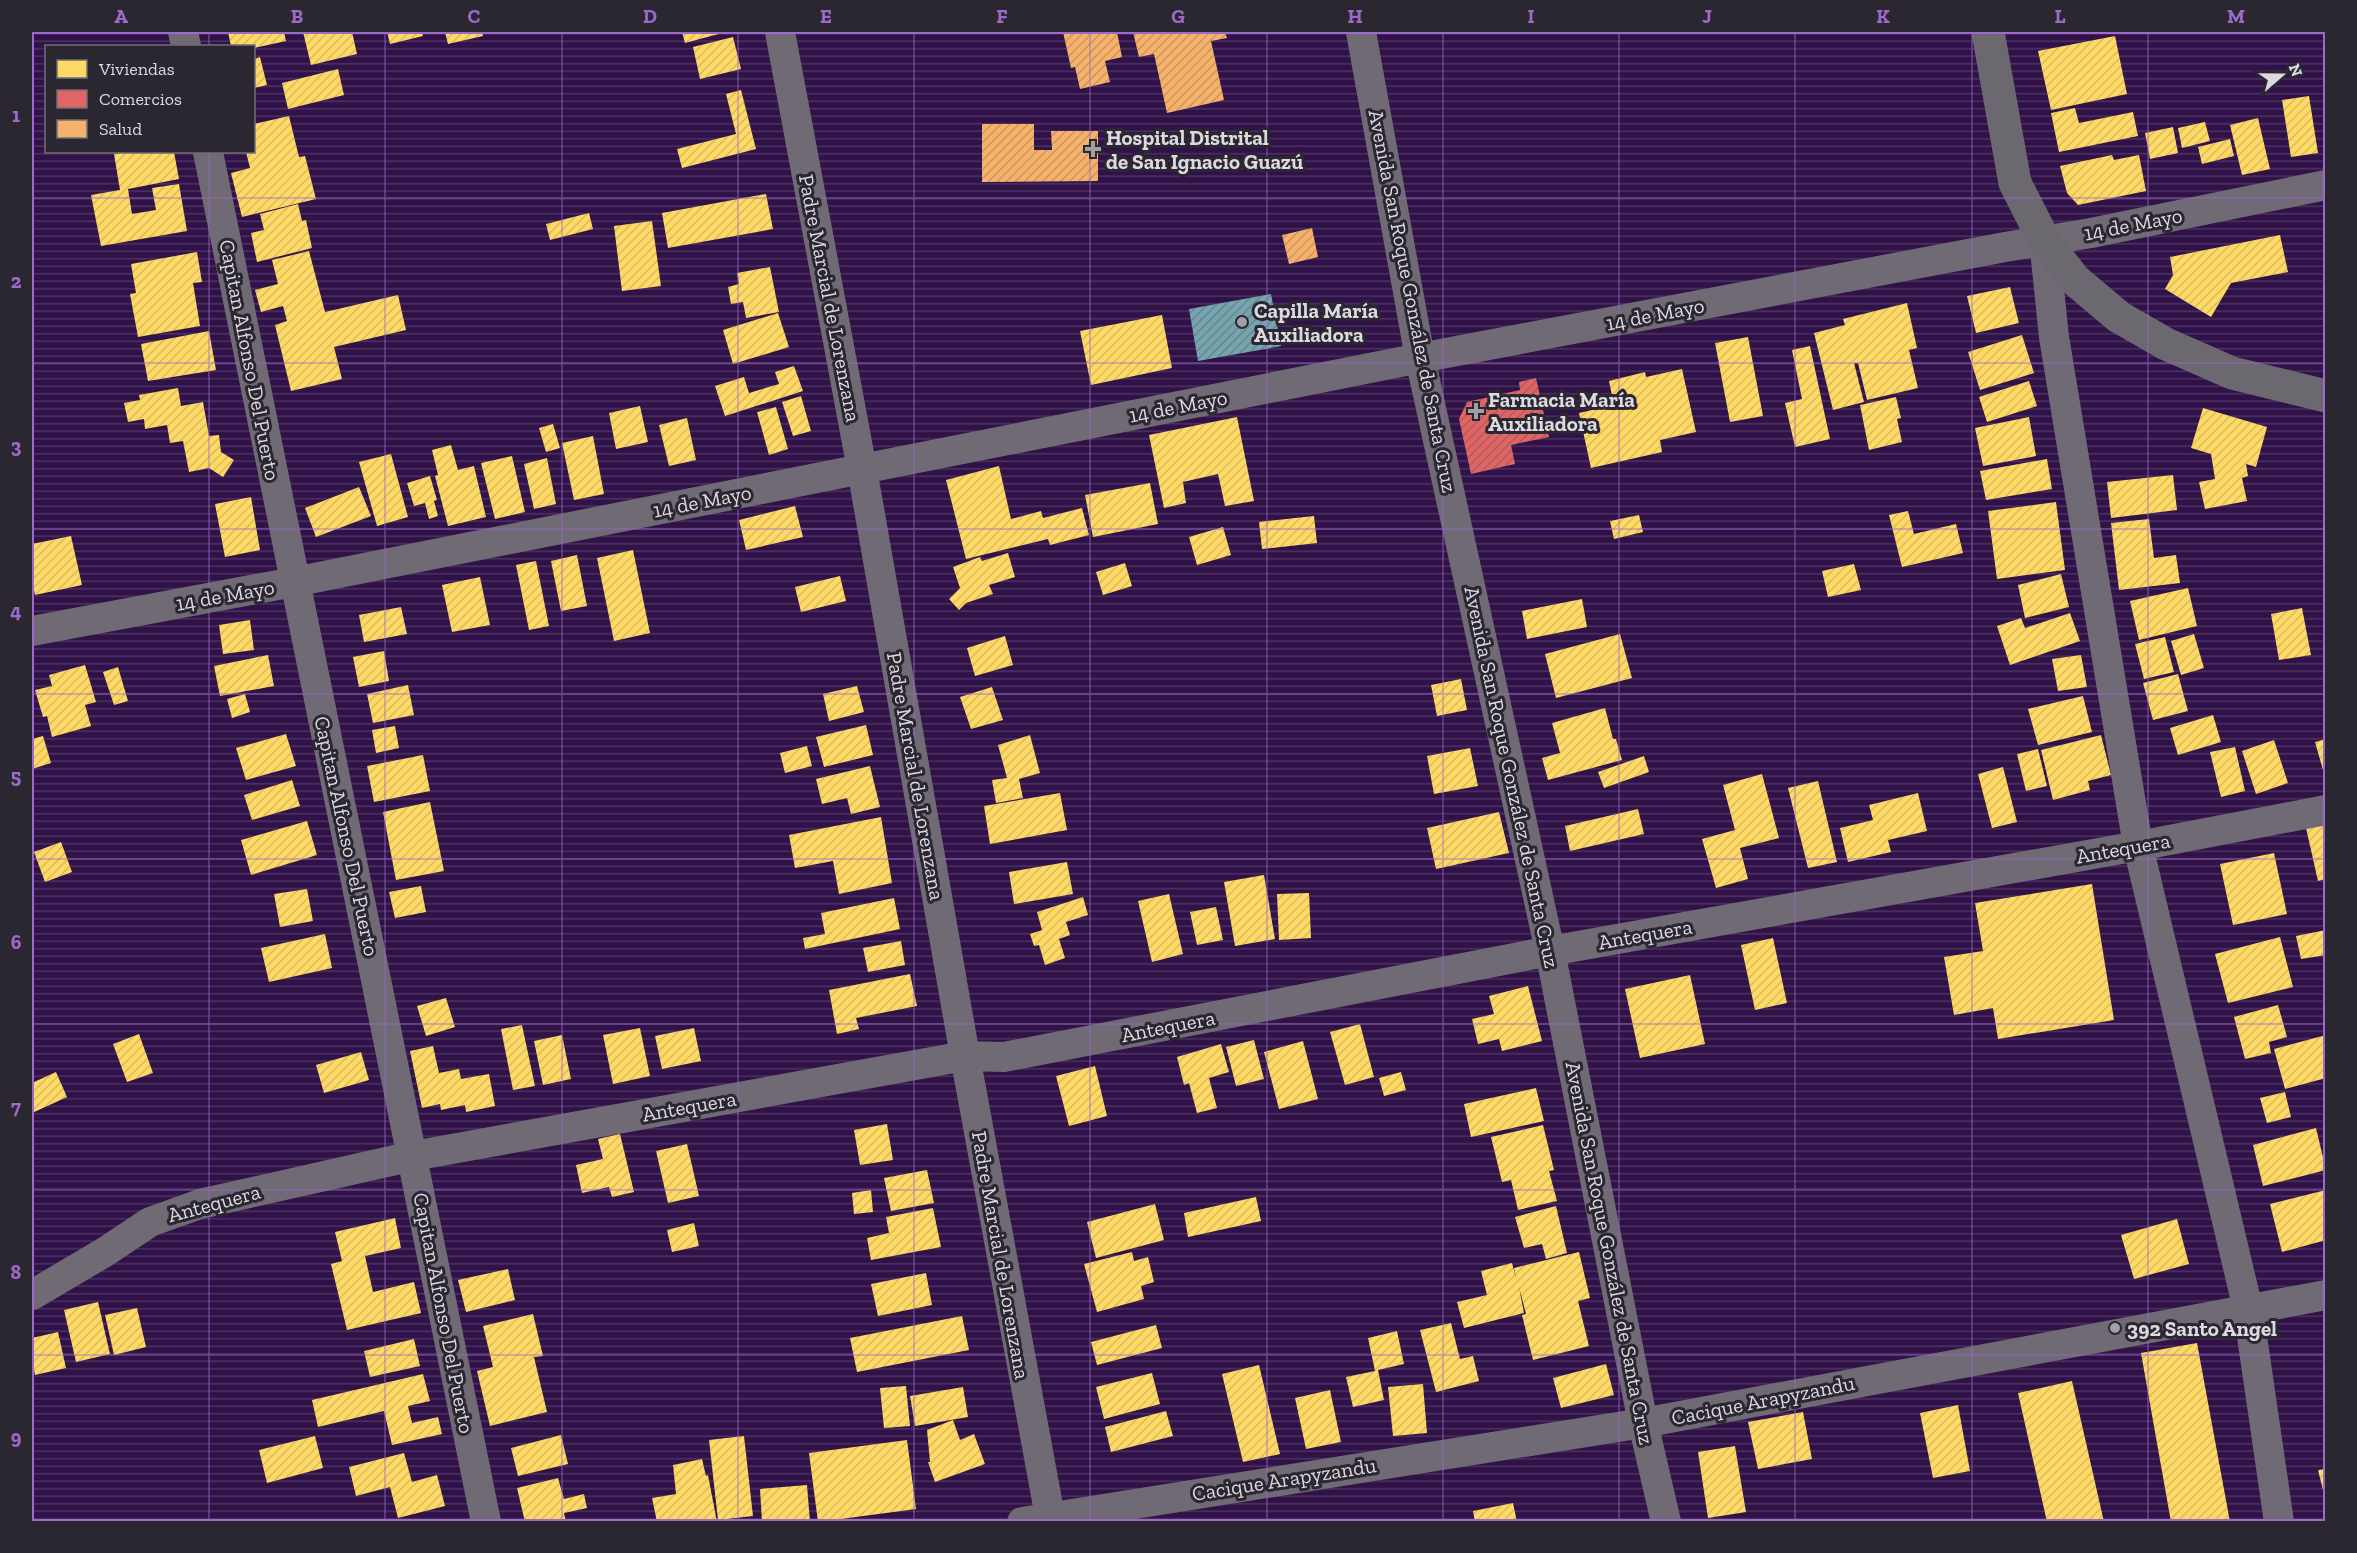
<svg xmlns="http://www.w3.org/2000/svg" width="2357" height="1553" font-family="'Zilla Slab',serif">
  <defs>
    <pattern id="water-rules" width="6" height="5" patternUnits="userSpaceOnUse" patternTransform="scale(1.5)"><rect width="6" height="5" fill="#301148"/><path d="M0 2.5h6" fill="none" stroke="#4d3362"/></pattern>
    <pattern id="homes-hatch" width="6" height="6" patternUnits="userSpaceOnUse" patternTransform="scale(1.5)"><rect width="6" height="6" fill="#ffd966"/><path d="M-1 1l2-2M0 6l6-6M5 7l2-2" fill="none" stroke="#d9bb5f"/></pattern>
    <pattern id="shops-hatch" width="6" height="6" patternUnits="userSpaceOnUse" patternTransform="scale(1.5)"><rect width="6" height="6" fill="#e06666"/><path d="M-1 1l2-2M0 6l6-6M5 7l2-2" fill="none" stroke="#b15b5c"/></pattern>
    <pattern id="health-hatch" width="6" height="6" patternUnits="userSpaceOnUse" patternTransform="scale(1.5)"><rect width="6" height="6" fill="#f6b26b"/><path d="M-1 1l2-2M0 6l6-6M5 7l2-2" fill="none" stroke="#c99661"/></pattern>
    <pattern id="public-hatch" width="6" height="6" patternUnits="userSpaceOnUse" patternTransform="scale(1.5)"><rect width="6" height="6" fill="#76a5af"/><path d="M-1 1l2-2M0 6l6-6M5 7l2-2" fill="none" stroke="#66878f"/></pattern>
  </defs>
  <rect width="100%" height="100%" fill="#363339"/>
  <!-- water -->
  <path fill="url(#water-rules)" fill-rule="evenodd" d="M32,32H2325V1521H32ZM46,46H254V152H46Z"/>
  <!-- homes -->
  <path fill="url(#homes-hatch)" d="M228,32H284L286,41L254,48V46H231Z
    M303,32H352L357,54L311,65Z
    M387,32H422L423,36L390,44Z
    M445,32H482L483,36L448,44Z
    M682,32H726L685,43Z
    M2115,36L2127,94L2051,110L2038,51Z
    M733,37L741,69L700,79L693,47Z
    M260,57L267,85L254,88V59Z
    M338,69L344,95L288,109L282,83Z
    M741,90L756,149L682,168L677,149L736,134L726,94Z
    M2309,96L2318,153L2291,157L2282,100Z
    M2075,108L2079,123L2133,112L2138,136L2059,152L2051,113Z
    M289,116L299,157L305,156L316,199L242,217L231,173L250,168L246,152H254V124Z
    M2258,118L2270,169L2242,175L2230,125Z
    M2205,122L2210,141L2182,148L2178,128Z
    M2173,127L2178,153L2150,159L2145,133Z
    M2230,139L2234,156L2202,164L2198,147Z
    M128,152H174L179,179L128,189L132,214L156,210L152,188L179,184L187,231L101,246L91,195L120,190L114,154Z
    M2112,155L2114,160L2139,155L2146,191L2078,205L2067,193L2060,166Z
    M766,194L773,229L668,248L662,213Z
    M298,204L302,221L306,220L312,248L257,262L251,233L264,230L260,214Z
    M589,213L593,229L550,240L546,224Z
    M652,221L661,286L622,291L614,226Z
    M2280,235L2288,272L2231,283L2211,317L2165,289L2173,275L2170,257Z
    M309,251L325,312L398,295L406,330L334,347L342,379L291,391L275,325L287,321L283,306L261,312L255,290L278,284L272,260Z
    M197,252L202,282L193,283L200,326L138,337L130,294L136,293L131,264Z
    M770,267L779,312L746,318L743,302L731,304L728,287L739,284L737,273Z
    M2010,287L2019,323L1976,333L1967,296Z
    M1907,303L1917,348L1909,350L1918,388L1867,400L1858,363H1854L1864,402L1833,410L1814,333L1845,325L1843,319Z
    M778,313L789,347L733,364L723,330Z
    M1162,315L1172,368L1091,385L1080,331Z
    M209,331L216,370L148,381L141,344Z
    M2022,335L2034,373L1980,390L1968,352Z
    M1748,337L1763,416L1730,422L1715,343Z
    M1810,346L1830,439L1795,447L1785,403L1802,399L1792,350Z
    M794,366L803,391L725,416L715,386L744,377L749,393L779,384L775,372Z
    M1682,369L1696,432L1660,440L1662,452L1591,468L1579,413L1614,405L1609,381L1645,372L1646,377Z
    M2029,381L2037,406L1987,422L1979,397Z
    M178,388L181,406L203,402L209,436L219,435L221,452L234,460L223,477L209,468L189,472L183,441L170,443L167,425L145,429L144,419L128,422L124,403L140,400L139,395Z
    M801,396L811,431L793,436L782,402Z
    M1896,397L1901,418L1897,419L1902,442L1869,450L1860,405Z
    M640,406L648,442L616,449L609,413Z
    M776,407L788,449L769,455L757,412Z
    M2203,408L2267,427L2256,467L2246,464L2248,476L2242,478L2247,501L2205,509L2199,482L2215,479L2211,454L2191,448Z
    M1237,417L1254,501L1225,506L1218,474L1183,482L1186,503L1164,508L1149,435Z
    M2029,417L2036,456L1983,466L1975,428Z
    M687,418L696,460L669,466L659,425Z
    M553,424L560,448L546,452L539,428Z
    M593,436L604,494L574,500L562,443Z
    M451,445L458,470L474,466L486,517L448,526L435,476L438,475L432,450Z
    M391,454L408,517L377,526L359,462Z
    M512,456L525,512L495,519L481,463Z
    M547,458L556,504L534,509L524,464Z
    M2047,459L2052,489L1986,500L1980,471Z
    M999,466L1011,519L1041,511L1043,518L1082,508L1089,535L1050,545L1048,539L966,559L946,480Z
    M2173,475L2177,510L2111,518L2107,482Z
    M430,476L437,500L434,501L438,516L429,519L425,503L414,506L407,483Z
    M1150,483L1158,524L1093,537L1085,495Z
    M359,487L371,516L316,537L305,508Z
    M251,497L260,550L225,557L215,504Z
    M2056,502L2065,570L1997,579L1988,511Z
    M795,506L803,537L746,550L739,520Z
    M1908,511L1914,534L1956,524L1963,553L1902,567L1889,515Z
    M1639,515L1643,532L1614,539L1610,521Z
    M1314,516L1317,543L1262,549L1259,522Z
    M2149,519L2154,558L2176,555L2180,583L2119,590L2111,523Z
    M1223,527L1231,555L1197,565L1189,537Z
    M71,536L82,585L35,595L32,580V544Z
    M633,550L650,633L614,641L597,558Z
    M1008,553L1015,577L989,585L993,594L966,603L959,610L949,599L960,588L953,567L980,557L982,561Z
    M577,555L587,606L561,611L551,561Z
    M536,561L549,626L529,630L516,565Z
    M1125,563L1132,586L1103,595L1096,572Z
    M1854,564L1861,590L1828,597L1822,571Z
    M2061,574L2069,607L2025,618L2018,585Z
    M840,576L846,601L801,612L795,587Z
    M480,577L490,625L452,632L442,585Z
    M2188,588L2197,626L2139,640L2130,601Z
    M1582,599L1587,627L1527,639L1522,611Z
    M401,607L407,634L364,642L359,615Z
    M2302,608L2311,655L2279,660L2271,614Z
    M2070,613L2080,641L2010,665L1997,626L2021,618L2025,628Z
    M250,620L254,650L223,654L219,625Z
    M1620,634L1632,678L1556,698L1545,654Z
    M2194,634L2204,668L2181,675L2171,641Z
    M1005,636L1013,665L975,676L967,648Z
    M2165,637L2174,672L2144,679L2135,644Z
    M384,651L389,681L359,687L353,657Z
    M268,655L274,686L220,696L214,666Z
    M2081,655L2087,687L2058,691L2052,659Z
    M85,665L96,702L85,705L91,726L52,737L47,716L43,717L35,690L52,686L49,675Z
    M118,667L128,701L114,705L103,672Z
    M2178,674L2188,711L2153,720L2143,683Z
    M1461,679L1467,710L1437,716L1431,685Z
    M408,685L414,715L373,723L367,694Z
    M857,686L864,712L829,721L823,694Z
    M992,687L1003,720L971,729L960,697Z
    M245,694L250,712L232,718L227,699Z
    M2083,696L2092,732L2038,745L2028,709Z
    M1605,708L1613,739H1616L1622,760L1548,780L1542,758L1560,753L1552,723Z
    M2213,715L2221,742L2178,755L2170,728Z
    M866,725L873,755L824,767L816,737Z
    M395,726L399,748L376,753L372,730Z
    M286,734L296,766L246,780L236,748Z
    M1030,735L1040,773L1019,779L1023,798L996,803L992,780L1007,778L998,745Z
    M2101,735L2111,775L2088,781L2090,790L2053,800L2041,750Z
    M43,736L51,763L32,769V739Z
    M2326,739V770H2323L2315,742Z
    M2274,740L2288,783L2256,794L2242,751Z
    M807,746L812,766L785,773L780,753Z
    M2235,747L2245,791L2221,797L2210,752Z
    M1470,748L1478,786L1434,794L1427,756Z
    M2038,749L2047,786L2026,791L2017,754Z
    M423,755L430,791L374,802L367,766Z
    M1644,756L1649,772L1604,788L1598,772Z
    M870,766L880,807L851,814L847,798L822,804L816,779Z
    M2003,767L2017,822L1992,828L1978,774Z
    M1762,774L1779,838L1740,848L1748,879L1716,888L1702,839L1735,830L1723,785Z
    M292,780L300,806L252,820L244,795Z
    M1818,781L1837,862L1808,868L1788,788Z
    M1060,793L1067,830L990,844L984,806Z
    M1918,793L1927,831L1888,840L1891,852L1848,862L1840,828L1873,820L1869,805Z
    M430,802L444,871L396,880L383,812Z
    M1638,809L1644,834L1570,851L1565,826Z
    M1499,812L1509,853L1436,869L1427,828Z
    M881,817L892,883L839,894L833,861L795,868L789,835Z
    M307,821L317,855L251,875L241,840Z
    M2326,824V879L2318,881L2306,828Z
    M61,842L72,872L45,882L34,852Z
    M2274,853L2287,914L2233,925L2220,864Z
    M1067,862L1073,894L1014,904L1009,872Z
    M1264,875L1275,939L1235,946L1224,882Z
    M2092,884L2114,1020L1998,1039L1993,1008L1954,1015L1944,957L1983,951L1975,903Z
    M421,886L426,912L395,918L389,892Z
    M307,889L313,921L280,927L274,894Z
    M1309,893L1311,938L1279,940L1277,894Z
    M1169,894L1183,954L1152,962L1138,901Z
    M1083,897L1088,915L1066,922L1070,935L1059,939L1065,958L1045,965L1039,945L1034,946L1030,934L1042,930L1037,912Z
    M894,898L900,929L805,949L803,938L825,934L821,913Z
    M1216,907L1223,940L1197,945L1190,912Z
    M2326,930V955L2301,959L2296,936Z
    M325,934L332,968L269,982L261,948Z
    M2280,937L2293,987L2228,1003L2215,954Z
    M1773,938L1787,1003L1755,1010L1741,945Z
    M901,941L905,965L868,972L863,948Z
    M910,974L917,1006L856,1018L859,1029L837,1034L829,990Z
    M1690,975L1705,1044L1640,1058L1625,989Z
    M1528,986L1542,1041L1502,1051L1499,1039L1478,1044L1472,1019L1494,1014L1489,996Z
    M446,998L455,1027L426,1036L417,1006Z
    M2278,1005L2287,1037L2269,1042L2271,1053L2245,1059L2234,1017Z
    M1360,1024L1374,1077L1345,1085L1330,1032Z
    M522,1025L535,1086L513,1090L501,1029Z
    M640,1028L650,1076L613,1084L603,1035Z
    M694,1028L701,1061L662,1069L655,1036Z
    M139,1034L153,1073L127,1082L113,1044Z
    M562,1035L571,1079L543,1085L534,1041Z
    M2326,1035V1078L2285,1089L2274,1049Z
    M1254,1040L1264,1079L1236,1086L1226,1047Z
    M1303,1041L1318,1099L1279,1109L1264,1052Z
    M1221,1044L1229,1072L1209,1078L1217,1108L1197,1113L1189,1083L1184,1085L1177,1057Z
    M433,1046L439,1073L459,1069L461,1079L489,1074L495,1106L466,1112L465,1105L441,1110L440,1104L422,1108L410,1051Z
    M361,1052L369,1080L324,1093L316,1065Z
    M1095,1066L1107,1116L1069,1126L1056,1076Z
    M56,1072L67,1097L32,1113V1083Z
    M1401,1072L1406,1090L1384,1096L1379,1078Z
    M1536,1088L1544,1121L1471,1137L1464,1104Z
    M2285,1092L2291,1117L2267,1123L2260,1098Z
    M887,1124L893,1160L860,1165L854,1130Z
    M1543,1125L1554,1170L1549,1171L1557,1201L1518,1210L1511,1180L1502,1182L1491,1137Z
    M2316,1128L2326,1170L2263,1186L2253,1145Z
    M620,1134L634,1192L612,1197L609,1187L582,1193L576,1165L603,1159L598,1139Z
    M687,1144L699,1196L668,1203L656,1151Z
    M927,1170L934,1203L891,1211L884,1178Z
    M871,1190L873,1212L854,1214L852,1193Z
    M2326,1190V1240L2282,1252L2270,1204Z
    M1256,1197L1261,1221L1188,1237L1184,1213Z
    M1155,1204L1164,1240L1096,1258L1087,1222Z
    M1556,1206L1567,1253L1546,1259L1542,1244L1524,1248L1515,1217Z
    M933,1208L941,1247L871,1260L867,1238L889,1233L886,1217Z
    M395,1218L401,1248L365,1256L373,1292L414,1282L421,1313L347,1330L331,1264L342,1261L335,1232Z
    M2177,1219L2189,1264L2134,1279L2121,1235Z
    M694,1223L699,1246L672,1252L667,1230Z
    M1132,1252L1134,1261L1148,1257L1154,1282L1141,1286L1144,1299L1097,1312L1084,1264Z
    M1579,1252L1590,1298L1578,1301L1589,1346L1533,1360L1522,1315L1526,1314L1519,1287L1524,1313L1464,1328L1457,1302L1487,1295L1481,1271L1512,1263L1516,1278L1514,1268Z
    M508,1269L515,1300L466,1312L458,1280Z
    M926,1273L932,1305L878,1316L871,1284Z
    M98,1302L110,1354L76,1362L64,1310Z
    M137,1308L146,1347L114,1355L105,1315Z
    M533,1314L543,1356L534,1357L547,1412L490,1426L477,1371L493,1367L483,1326Z
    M962,1316L969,1350L857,1372L850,1338Z
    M1451,1323L1460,1359L1473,1356L1479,1381L1436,1392L1420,1330Z
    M1156,1325L1162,1348L1097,1365L1091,1342Z
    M1397,1331L1404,1364L1378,1370L1384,1400L1353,1407L1346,1377L1375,1371L1368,1338Z
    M58,1332L66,1368L35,1375L32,1360V1338Z
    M414,1339L420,1366L370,1377L364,1351Z
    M2197,1343L2230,1522H2171L2141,1353Z
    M1606,1364L1614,1395L1561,1408L1553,1378Z
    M1259,1365L1280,1454L1243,1462L1222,1374Z
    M1152,1373L1160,1404L1104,1419L1096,1387Z
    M423,1374L430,1401L408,1406L412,1423L438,1417L442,1434L392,1445L384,1411L318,1427L312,1400Z
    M2072,1381L2104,1522H2047L2018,1393Z
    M1423,1384L1427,1433L1393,1436L1388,1387Z
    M906,1386L910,1426L884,1428L880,1388Z
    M963,1387L968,1417L915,1426L910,1396Z
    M1330,1390L1341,1442L1306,1449L1295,1398Z
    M1958,1405L1970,1471L1933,1478L1920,1413Z
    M1166,1411L1173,1436L1111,1452L1105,1427Z
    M1803,1412L1812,1459L1758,1469L1748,1422Z
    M953,1420L960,1440L974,1434L985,1464L935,1482L928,1462H930L927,1430Z
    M561,1435L568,1464L518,1476L511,1448Z
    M315,1436L323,1468L267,1483L259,1450Z
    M744,1436L753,1516L718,1520L709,1440Z
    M907,1440L916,1509L818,1522L809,1453Z
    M1735,1446L1746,1512L1708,1518L1698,1452Z
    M404,1453L412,1482L437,1475L445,1506L398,1518L390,1487L356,1496L349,1467Z
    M702,1459L706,1476L708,1475L717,1522H657L652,1498L676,1494L673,1465Z
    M2326,1469V1498H2325L2318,1470Z
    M558,1478L564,1499L584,1494L587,1508L564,1513L566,1522H525L517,1488Z
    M807,1485L810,1522H762L760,1489Z
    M1513,1503L1517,1522H1475L1473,1511Z"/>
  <!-- shops -->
  <path fill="url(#shops-hatch)" d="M1536,378L1549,437L1511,445L1515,464L1471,474L1459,419L1467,402L1520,390L1519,382Z"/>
  <!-- health -->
  <path fill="url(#health-hatch)" d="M1063,32H1117L1122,57L1105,61L1110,82L1080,89L1075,67L1071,68Z
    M1133,32H1225L1227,38L1211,41L1224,100L1167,113L1154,54L1139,57Z
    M982,124H1034V150H1052L1051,131H1098V181L982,182Z
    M1312,228L1318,257L1289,264L1282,235Z"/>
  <!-- public -->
  <path fill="url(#public-hatch)" d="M1271,294L1281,346L1198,361L1189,309Z"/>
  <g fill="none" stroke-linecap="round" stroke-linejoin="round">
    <!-- street -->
    <path stroke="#6f6a74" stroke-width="30" d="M183,32L186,46
      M780,32L862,469L965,1056L1051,1522
      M1361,32L1420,358L1550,951L1643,1423L1666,1522
      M208,152L486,1522
      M2044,240L2054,337L2138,846L2248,1309L2279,1522
      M32,631L294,582L1420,358L2005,247L2091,233L2326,185
      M32,1295L105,1252L150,1222L200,1204L413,1156L965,1056L1004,1057L1550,951L2138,846L2326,810
      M1022,1522L1643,1423L2326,1295"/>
    <!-- highway -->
    <path stroke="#6c6870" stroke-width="33" d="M1988,32L2015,183L2044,240L2075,280L2119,317L2166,344L2232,373L2326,396"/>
  </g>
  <!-- grid -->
  <path fill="none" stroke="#9d69cb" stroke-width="1.5" stroke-opacity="0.55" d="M209,32V46M385,32V1522M562,32V1522M738,32V1522M914,32V1522M1090,32V1522M1267,32V1522M1443,32V1522M1619,32V1522M1795,32V1522M1972,32V1522M2148,32V1522M209,152V1522M32,198H2326M32,363H2326M32,529H2326M32,694H2326M32,859H2326M32,1024H2326M32,1190H2326M32,1355H2326"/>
  <!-- markers -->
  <g fill="#a29fa6" stroke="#2b2731" stroke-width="2">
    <path d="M1090 140h6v6h6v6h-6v6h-6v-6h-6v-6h6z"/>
    <circle cx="1242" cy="322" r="6"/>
    <path d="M1473 402h6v6h6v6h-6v6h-6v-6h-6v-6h6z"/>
    <circle cx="2115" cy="1328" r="6"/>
  </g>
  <g text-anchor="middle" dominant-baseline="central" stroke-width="6" stroke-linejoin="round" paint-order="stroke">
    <!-- poi labels -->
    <g font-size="21" font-weight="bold" fill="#dcd9e0" stroke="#2b2731" text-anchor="start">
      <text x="1106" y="137">Hospital Distrital<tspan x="1106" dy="24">de San Ignacio Guazú</tspan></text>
      <text x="1254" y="310">Capilla María<tspan x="1254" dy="24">Auxiliadora</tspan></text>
      <text x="1488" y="399">Farmacia María<tspan x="1488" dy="24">Auxiliadora</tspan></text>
      <text x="2127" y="1328">392 Santo Angel</text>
    </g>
    <!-- street labels -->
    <g font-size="21" fill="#dcd9e0" stroke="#2b2731">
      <text transform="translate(2133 224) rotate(-11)">14 de Mayo</text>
      <text transform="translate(830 298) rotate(79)">Padre Marcial de Lorenzana</text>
      <text transform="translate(1413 301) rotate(79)">Avenida San Roque González de Santa Cruz</text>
      <text transform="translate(1655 314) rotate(-11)">14 de Mayo</text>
      <text transform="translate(250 360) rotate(79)">Capitan Alfonso Del Puerto</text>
      <text transform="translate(1178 406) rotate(-11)">14 de Mayo</text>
      <text transform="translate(702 501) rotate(-11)">14 de Mayo</text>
      <text transform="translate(225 595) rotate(-10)">14 de Mayo</text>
      <text transform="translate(916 776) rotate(80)">Padre Marcial de Lorenzana</text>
      <text transform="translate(1512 777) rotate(78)">Avenida San Roque González de Santa Cruz</text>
      <text transform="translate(347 836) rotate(78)">Capitan Alfonso Del Puerto</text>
      <text transform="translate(2123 848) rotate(-10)">Antequera</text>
      <text transform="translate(1645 934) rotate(-10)">Antequera</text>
      <text transform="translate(1168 1026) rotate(-11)">Antequera</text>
      <text transform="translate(689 1106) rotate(-10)">Antequera</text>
      <text transform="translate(214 1203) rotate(-15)">Antequera</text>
      <text transform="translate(1610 1253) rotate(79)">Avenida San Roque González de Santa Cruz</text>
      <text transform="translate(1001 1255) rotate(80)">Padre Marcial de Lorenzana</text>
      <text transform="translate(444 1313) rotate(79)">Capitan Alfonso Del Puerto</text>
      <text transform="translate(1763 1400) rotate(-11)">Cacique Arapyzandu</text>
      <text transform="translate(1284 1479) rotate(-9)">Cacique Arapyzandu</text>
    </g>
  </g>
  <!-- border -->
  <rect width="2357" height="1553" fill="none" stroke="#2b2731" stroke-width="66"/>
  <!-- legend -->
  <rect x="45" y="45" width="210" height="108" fill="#2b2731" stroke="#726e77" stroke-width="1.5"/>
  <rect x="57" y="60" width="30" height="18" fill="#ffd966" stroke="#726e77" stroke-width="1.5"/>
  <text x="99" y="75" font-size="18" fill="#dcd9e0">Viviendas</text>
  <rect x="57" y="90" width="30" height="18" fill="#e06666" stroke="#726e77" stroke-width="1.5"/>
  <text x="99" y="105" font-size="18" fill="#dcd9e0">Comercios</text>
  <rect x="57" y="120" width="30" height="18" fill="#f6b26b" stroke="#726e77" stroke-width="1.5"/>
  <text x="99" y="135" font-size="18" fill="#dcd9e0">Salud</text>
  <!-- north arrow -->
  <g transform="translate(2282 75) rotate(70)" stroke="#2b2731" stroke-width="4.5" paint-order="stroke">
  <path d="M0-4.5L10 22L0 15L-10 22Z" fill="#dcd9e0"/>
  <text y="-9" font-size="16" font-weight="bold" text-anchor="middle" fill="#dcd9e0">N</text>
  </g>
  <rect x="33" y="33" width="2291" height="1487" fill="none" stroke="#9d69cb" stroke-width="2"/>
  <g font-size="20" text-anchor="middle" font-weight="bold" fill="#9d69cb">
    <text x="121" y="23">A</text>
    <text x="297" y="23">B</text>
    <text x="474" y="23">C</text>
    <text x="650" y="23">D</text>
    <text x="826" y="23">E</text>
    <text x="1002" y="23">F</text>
    <text x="1178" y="23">G</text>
    <text x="1355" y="23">H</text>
    <text x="1531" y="23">I</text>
    <text x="1707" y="23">J</text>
    <text x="1883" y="23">K</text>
    <text x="2060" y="23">L</text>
    <text x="2236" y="23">M</text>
    <text x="16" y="122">1</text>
    <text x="16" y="288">2</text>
    <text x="16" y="453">3</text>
    <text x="16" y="618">4</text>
    <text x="16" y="783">5</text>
    <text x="16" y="949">6</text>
    <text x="16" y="1114">7</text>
    <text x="16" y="1279">8</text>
    <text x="16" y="1444">9</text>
  </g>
</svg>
